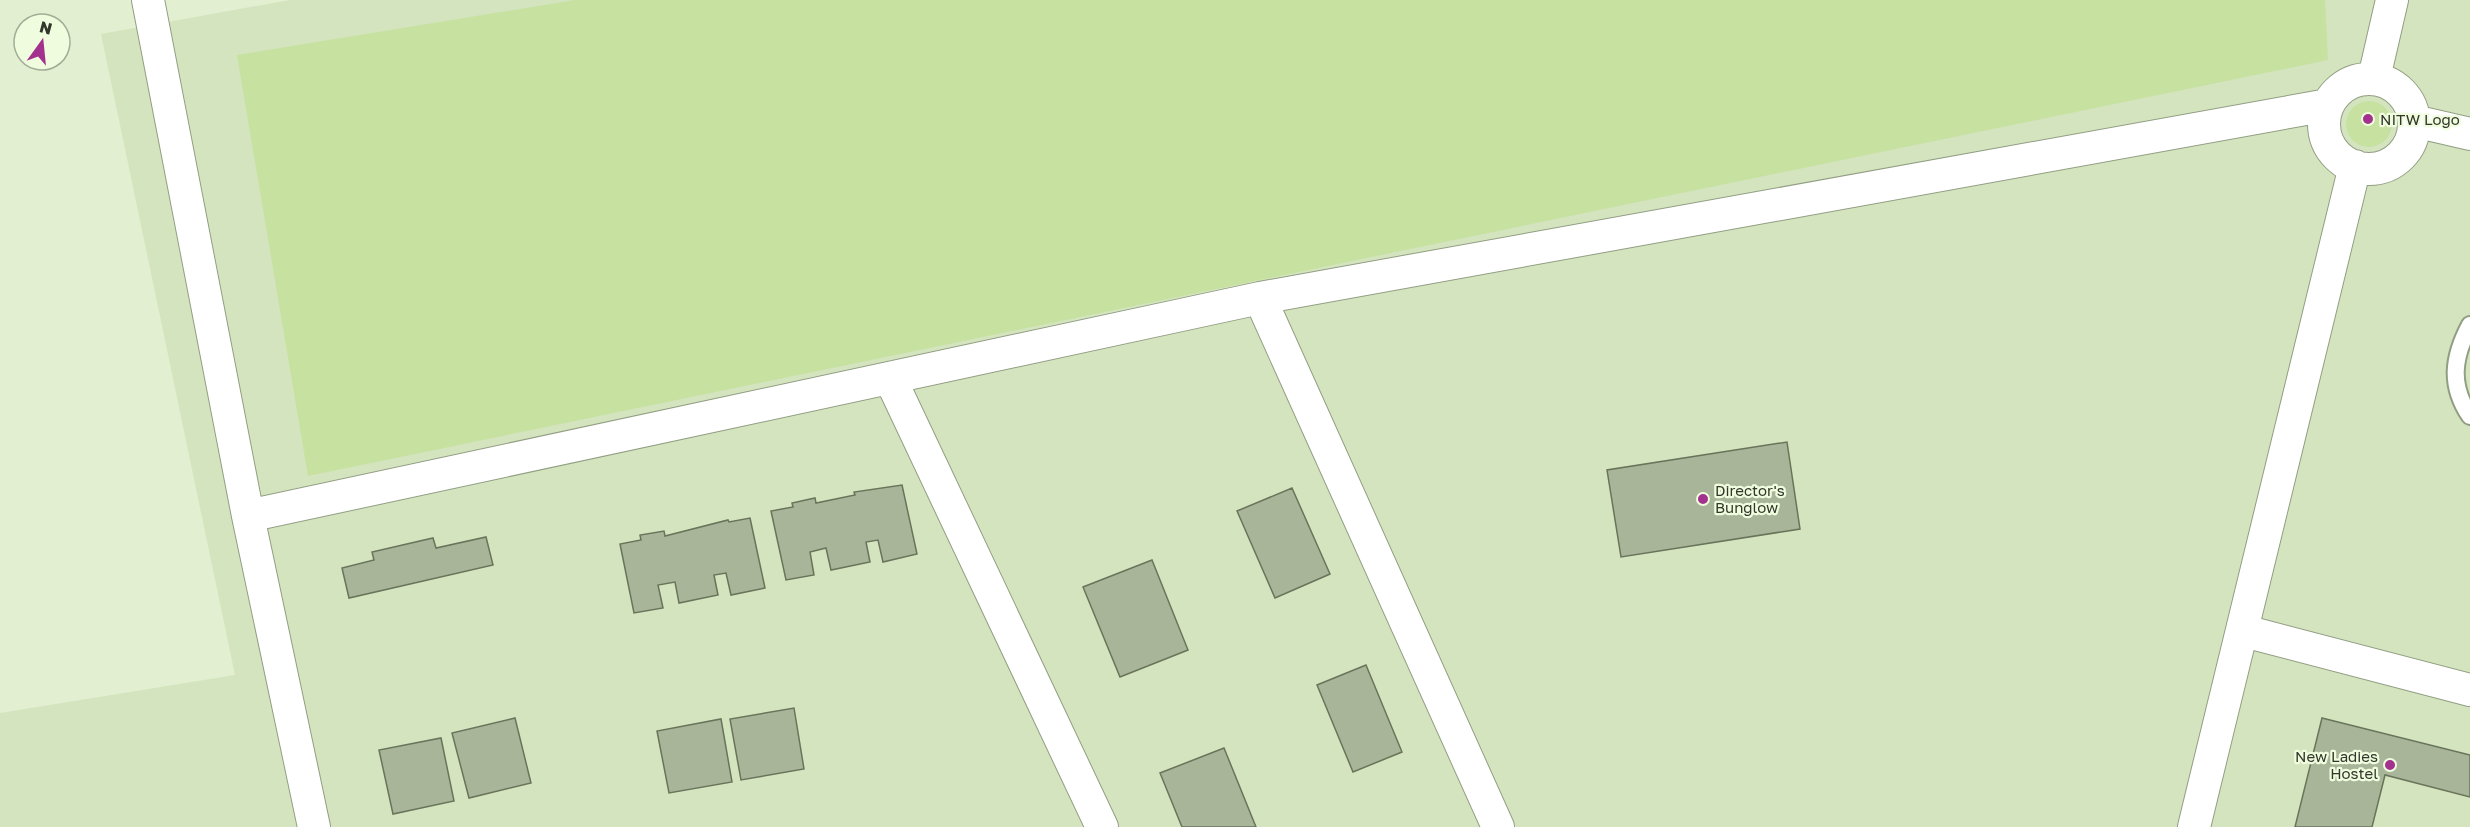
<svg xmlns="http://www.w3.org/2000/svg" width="2470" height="827" font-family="'Golos Text',sans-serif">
  <rect width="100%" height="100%" fill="#e2efd1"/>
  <!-- built -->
  <path fill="#d4e4bf" d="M290,0H2470V827H0V713L235,675L101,34Z"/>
  <!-- green -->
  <path fill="#c6e1a0" d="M575,0H2325L2328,60L308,476L237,55Z
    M2346 124a23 23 0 1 1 46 0a23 23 0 1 1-46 0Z"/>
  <!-- building -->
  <path fill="#a9b599" stroke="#69745a" stroke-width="1.5" d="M1787,442L1800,529L1621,557L1607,470Z
    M902,485L917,554L883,562L878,540L866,542L870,562L831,570L826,548L810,552L814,575L786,580L771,511L793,507L792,503L815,498L816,503L855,495L854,492Z
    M1292,488L1330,574L1275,598L1237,511Z
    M750,518L765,588L731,595L726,573L714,575L718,595L679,603L675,582L658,585L663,608L634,613L620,544L641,540L640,535L664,531L665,536L728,520L729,522Z
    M486,537L493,565L349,598L342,568L374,560L372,552L433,538L436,548Z
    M1152,560L1188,650L1120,677L1083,587Z
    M1366,665L1402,752L1353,772L1317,685Z
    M794,708L804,769L741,780L730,719Z
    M515,718L531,783L469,798L452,733Z
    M2322,718L2470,755V797L2385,775L2372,827H2295Z
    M721,719L732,782L669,793L657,731Z
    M441,738L454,801L393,814L379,750Z
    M1224,748L1256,827H1182L1160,773Z"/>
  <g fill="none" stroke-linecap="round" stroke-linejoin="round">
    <defs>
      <path id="service" d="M2470,325C2453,357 2449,385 2470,416"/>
      <path id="minor" d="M148,0L248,516L314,827
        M2374,78L2392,0
        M2324 124a45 45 0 1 1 90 0a45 45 0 1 1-90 0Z
        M2414,121L2470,134
        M1260,298L1498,827
        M890,378L1102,827
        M248,516L1260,298L2328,105
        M2244,631L2470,690
        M2194,827L2355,166"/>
    </defs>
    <!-- service casing -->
    <use href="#service" stroke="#929e83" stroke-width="20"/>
    <!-- minor casing -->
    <use href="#minor" stroke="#929e83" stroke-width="34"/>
    <!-- service -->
    <use href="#service" stroke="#fff" stroke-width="16"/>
    <!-- minor -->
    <use href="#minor" stroke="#fff" stroke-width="32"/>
  </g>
  <!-- markers -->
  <g fill="#a3318e" stroke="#effcde" stroke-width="2">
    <circle cx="2368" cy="119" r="6"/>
    <circle cx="1703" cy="499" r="6"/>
    <circle cx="2390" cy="765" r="6"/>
  </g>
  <g text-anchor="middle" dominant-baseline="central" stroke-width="4.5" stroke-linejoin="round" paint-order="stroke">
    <!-- poi labels -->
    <g font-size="15" fill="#32362b" stroke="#effcde" text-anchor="start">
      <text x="2380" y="119">NITW Logo</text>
      <text x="1715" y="490">Director's<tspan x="1715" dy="17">Bunglow</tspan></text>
      <text x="2378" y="756" text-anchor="end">New Ladies<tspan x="2378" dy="17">Hostel</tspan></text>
    </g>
  </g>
  <!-- north arrow -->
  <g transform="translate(42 42) rotate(15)"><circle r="28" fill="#effcde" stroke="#a3ad96" stroke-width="1.5"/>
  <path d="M0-4.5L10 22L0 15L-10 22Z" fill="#a3318e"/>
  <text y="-9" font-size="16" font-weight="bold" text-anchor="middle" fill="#32362b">N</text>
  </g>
</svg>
